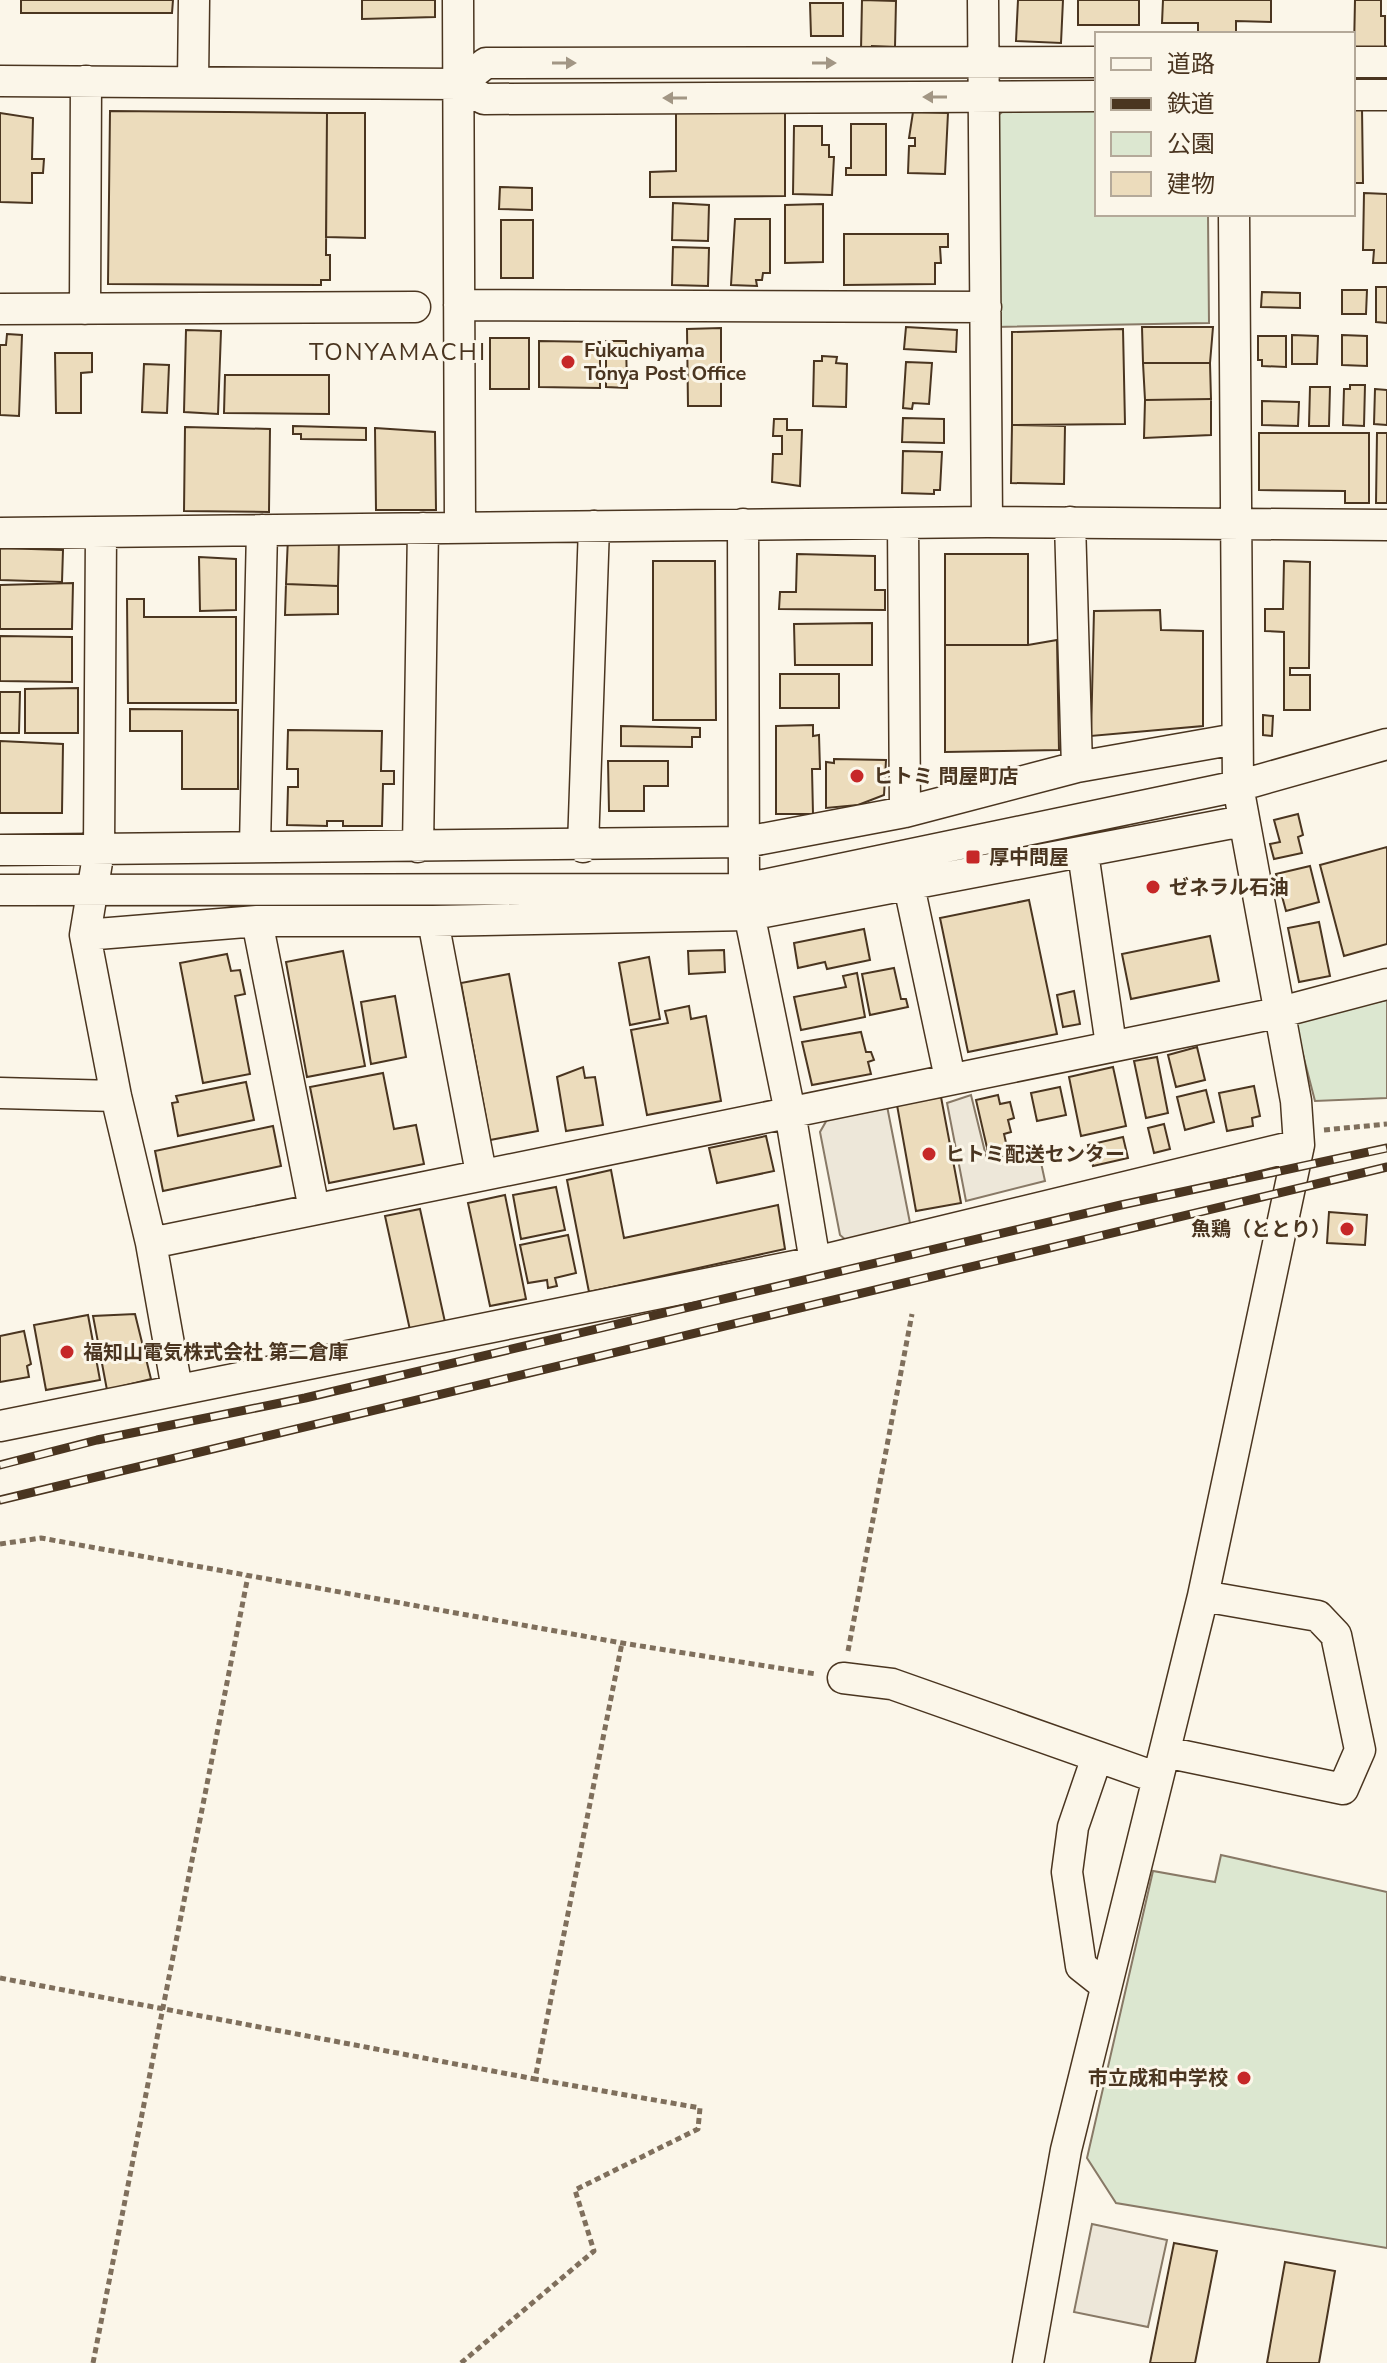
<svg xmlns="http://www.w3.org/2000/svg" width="1387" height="2363" font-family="'Nunito Sans','Noto Sans JP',sans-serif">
  <rect width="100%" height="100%" fill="#fbf6e9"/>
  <!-- green -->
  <path fill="#dce7d0" stroke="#887966" stroke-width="2" d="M1009,107L1097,108V214H1208L1209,323L996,327L997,116Z
    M1387,1000V1098L1315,1101L1294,1020Z
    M1221,1855L1387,1892V2248L1116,2203L1087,2158L1153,1871L1215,1882Z"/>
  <!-- parking -->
  <path fill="#ede7d9" stroke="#887966" stroke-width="2" d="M971,1095L987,1160L1038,1149L1045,1181L966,1201L947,1103Z
    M887,1106L911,1228L847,1241L840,1235L820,1132L828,1118Z
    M1092,2224L1167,2240L1148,2327L1074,2312Z"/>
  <!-- building -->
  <path fill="#ecdcbc" stroke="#4a3520" stroke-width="2" d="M21,0H173L172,13H21Z
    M362,0H435V17L362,19Z
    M862,0L896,1L895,47L872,46V50H861Z
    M1018,0H1063L1061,43L1016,41Z
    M1078,0H1139V25H1078Z
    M1163,0H1271V22L1236,21V34H1198V23H1162Z
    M1355,0H1381V16H1385V50H1354Z
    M810,3H843V36H811Z
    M1353,108H1362L1363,183H1353Z
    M676,109H785V196L650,197V172L676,171Z
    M110,111L327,113L326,255H330V280H321V285L108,284Z
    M913,112L948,113L945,174L908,173L909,146H915V138H909Z
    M0,113L33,118L32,159H44L43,173H32V203L0,202Z
    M327,113H365V238L326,237Z
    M851,124H886V175H846V168H851Z
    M794,126H822V145H829V157H834L832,195L793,194Z
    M500,187L532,188V210L499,209Z
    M1364,193L1387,194V263H1373L1374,250H1363Z
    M673,203L709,205L708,241L672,240Z
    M823,204V262L785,263V205Z
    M735,219H770V273H763L762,280H756L757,286L731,285Z
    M501,220H533V278H501Z
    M844,234H948V247H940L941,263H935V284L844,285Z
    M673,247L709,248L708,286L672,285Z
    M1376,287H1387V323L1376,322Z
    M1342,290H1367L1366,314H1342Z
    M1262,292L1300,293V308L1261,307Z
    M906,327L957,330L956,352L904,349Z
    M1142,327H1213L1210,363H1143Z
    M721,328V406H688L687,329Z
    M1123,329L1125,424L1012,425V332Z
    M186,330L221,331L218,414L184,412Z
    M7,334L22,335L19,416L0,415V345H6Z
    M1292,335L1318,336L1317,364H1292Z
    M1342,335L1367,336V366L1342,365Z
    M1258,336H1286V367L1262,366V360H1258Z
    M490,338H529V389H490Z
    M539,341L600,342V388L539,387Z
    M606,341H626L627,388L606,387Z
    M55,353H92V372L81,373V413H56Z
    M822,356L837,357L836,363L847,364L846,407L813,406L814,361H822Z
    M906,362L932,363L929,404L913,403L912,409L903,408Z
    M1143,363H1210L1211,399L1145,400Z
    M144,364L169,365L167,413L142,412Z
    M225,375H329V414L224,413Z
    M1350,385H1365L1364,426L1343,425L1344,389H1350Z
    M1310,387H1330L1329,426H1309Z
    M1375,389L1387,390V425L1374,424Z
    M1211,399V435L1144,438L1145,400Z
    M1262,401L1299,402L1298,426L1262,425Z
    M903,418L944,419V443L902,442Z
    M774,419H787V430H802L800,486L772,482L773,454H782V436H773Z
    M1012,425L1065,426L1064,484L1011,483Z
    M293,426L366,428V440L301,439V434H293Z
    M185,427L270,429L269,512L184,511Z
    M375,428L435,432L436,510H376Z
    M1259,433H1369V503H1345V491L1259,490Z
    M1377,433H1387V503H1376Z
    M903,451L942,452L940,490H934V494L902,493Z
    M288,537L339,539L338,586L286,584Z
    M0,548L63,550L62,582L0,580Z
    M797,554L875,556V590H885V610L779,609L780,592H796Z
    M945,554H1028V645H945Z
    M199,557L236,559V610L200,611Z
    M653,561H715L716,720H653Z
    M1284,561L1310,562L1309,668H1290V675H1310V710H1284V632L1265,631V609H1283Z
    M73,583L72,629H0V585Z
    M286,584L338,586V614L285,615Z
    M127,599H144V617H236V703H128Z
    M1160,610L1161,630L1203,631V726L1091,736L1094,611Z
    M872,623V665H795L794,624Z
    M0,636L72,637V682L0,681Z
    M1057,640L1059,750L945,752V645H1028Z
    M780,674H839V708H780Z
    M78,688V733H25V689Z
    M0,692H20L19,733H0Z
    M130,709L238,710V789H182V731H130Z
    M1263,715L1273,716L1272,736L1263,735Z
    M813,725V736L819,735L820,769H812L813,814H776V726Z
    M621,726L700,728V737H692V747L621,746Z
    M288,730L382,731L381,771H394V784H383L382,826H343V821H327V826L287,825L288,787H298V769H287Z
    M0,741L63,744L62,813H0Z
    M834,759L886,760L884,795L858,805L826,808V762L834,763Z
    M608,761H668V786H644V811H609Z
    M1298,814L1303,835L1298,837L1302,853L1274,859L1270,844L1280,842L1274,820Z
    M1387,847V944L1344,956L1320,865Z
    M1310,866L1319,902L1286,911L1276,874Z
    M1029,900L1057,1034L968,1052L940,918Z
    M1319,922L1330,976L1299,982L1288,928Z
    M864,929L870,960L827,969L825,962L798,968L794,943Z
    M1210,936L1219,981L1131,999L1122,954Z
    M724,950L725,972L689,974L688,951Z
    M343,951L365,1066L307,1077L286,962Z
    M227,954L231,971L240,970L245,994L235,996L250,1074L203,1083L180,963Z
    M649,957L660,1019L630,1025L619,963Z
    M894,968L901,999H906L908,1007L870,1015L862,974Z
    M857,973L865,1017L801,1030L794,997L846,987L843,976Z
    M509,974L538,1131L490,1140L461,983Z
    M1074,991L1080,1024L1063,1027L1057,995Z
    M395,996L406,1057L371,1064L361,1002Z
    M689,1006L691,1019L706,1016L721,1101L647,1115L631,1030L668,1023L665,1011Z
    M861,1032L866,1052H871L874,1060L868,1062L871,1074L812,1085L802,1042Z
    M1197,1047L1205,1080L1176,1087L1168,1055Z
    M1157,1057L1168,1113L1146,1118L1134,1061Z
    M583,1067L585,1078L595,1077L603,1125L566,1131L557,1077Z
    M1113,1067L1126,1126L1081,1136L1069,1077Z
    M383,1073L394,1129L416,1125L424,1164L329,1183L310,1087Z
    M246,1082L254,1120L178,1136L172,1103L178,1102L176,1096Z
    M1254,1086L1260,1116L1252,1118L1253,1126L1227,1131L1219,1093Z
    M1060,1087L1066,1115L1037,1121L1031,1093Z
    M1206,1090L1214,1122L1185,1130L1177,1097Z
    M998,1095L1000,1104L1010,1102L1014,1118L1008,1120L1011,1132L1004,1134L1007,1147L988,1152L976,1100Z
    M941,1097L961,1203L916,1211L897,1105Z
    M1164,1124L1170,1149L1154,1153L1148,1128Z
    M273,1126L281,1166L163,1191L155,1151Z
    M766,1136L774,1171L717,1183L709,1148Z
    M1123,1137L1128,1158L1093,1166L1088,1145Z
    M611,1170L624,1238L778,1205L785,1249L589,1292L567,1180Z
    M556,1187L565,1230L521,1239L513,1195Z
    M505,1195L526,1299L490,1306L468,1203Z
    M420,1209L445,1322L410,1330L385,1216Z
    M1329,1212L1367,1215L1365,1245L1327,1243Z
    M568,1235L576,1273L555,1278L557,1286L548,1288L547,1280L528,1283L520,1245Z
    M135,1314L151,1379L107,1390L93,1316Z
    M88,1315L100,1380L46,1390L34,1325Z
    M24,1331L31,1364L27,1366L29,1377L0,1382V1336Z
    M1174,2243L1217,2251L1195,2363H1150Z
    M1285,2262L1335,2271L1319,2363H1267Z"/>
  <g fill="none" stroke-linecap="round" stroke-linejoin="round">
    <defs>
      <path id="minor" d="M458,0L460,528
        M983,0L987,522
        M1353,62H1387
        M0,81L459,84L484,99L1097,96
        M193,82L194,0
        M459,84L486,63L1097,62
        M1353,95H1387
        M459,305L986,307
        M0,309L415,307
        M85,309L86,81
        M1070,522L1077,767
        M903,523L905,812
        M743,524L744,889L790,1112L815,1262
        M101,532L99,850L85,935L116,1096L151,1243L177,1389
        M0,533L987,522L1387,525
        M255,846L262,530
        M418,847L423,528
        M583,847L594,526
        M0,850L746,842L905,812L1077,767L1236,739
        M1083,853L1111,1045
        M909,886L950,1078
        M0,890L744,889L1238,786L1387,744
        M257,921L314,1209
        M85,935L257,921H433
        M0,1093L116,1096
        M481,1173L433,921L749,915L1243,821
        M151,1243L1277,1013L1387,984
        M0,1426L815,1262L1299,1145
        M843,1678L892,1684L1158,1778
        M1165,1752L1343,1789L1360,1750L1336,1635L1318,1616L1203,1596
        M1097,1757L1073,1827L1067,1872L1081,1966L1105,1985
        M1028,2363L1066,2150L1203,1596L1299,1145L1296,1101L1238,786L1234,214"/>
    </defs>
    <!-- minor casing -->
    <use href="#minor" stroke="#4a3520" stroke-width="33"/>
    <!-- path -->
    <path stroke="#7f6f5c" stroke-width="5" stroke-dasharray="6 4" stroke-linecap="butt" d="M1324,1130L1387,1124
      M0,1544L41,1538L622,1643L816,1674
      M848,1651L912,1314
      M0,1978L535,2079L622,1643
      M93,2363L248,1576
      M461,2363L594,2251L575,2190L698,2129L700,2108L535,2079"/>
    <!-- minor -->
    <use href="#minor" stroke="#fbf6e9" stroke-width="30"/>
    <defs>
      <path id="rail" d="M0,1465L97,1440L305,1398L1121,1205L1387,1148
        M0,1500L1387,1167"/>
    </defs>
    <!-- rail casing -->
    <use href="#rail" stroke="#4a3520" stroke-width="9"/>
    <!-- rail -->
    <use href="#rail" stroke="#fbf6e9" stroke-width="6" stroke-dasharray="18" stroke-linecap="butt"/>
  </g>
  <!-- one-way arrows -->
  <defs><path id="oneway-solid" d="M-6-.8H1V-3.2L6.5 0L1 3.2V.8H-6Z" transform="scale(2)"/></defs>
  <g fill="#a29684">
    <use href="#oneway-solid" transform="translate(564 63)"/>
    <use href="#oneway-solid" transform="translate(824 63)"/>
    <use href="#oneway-solid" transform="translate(935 97) rotate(180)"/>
    <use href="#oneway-solid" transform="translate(675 98) rotate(180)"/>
  </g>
  <!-- markers -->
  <g fill="#c62828" stroke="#fbf6e9" stroke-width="3">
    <circle cx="568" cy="362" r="8"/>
    <circle cx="857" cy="776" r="8"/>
    <rect x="965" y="849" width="16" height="16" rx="4"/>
    <circle cx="1153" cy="887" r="8"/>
    <circle cx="929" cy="1154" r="8"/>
    <circle cx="1347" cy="1229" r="8"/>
    <circle cx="67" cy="1352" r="8"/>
    <circle cx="1244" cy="2078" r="8"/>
  </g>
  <g text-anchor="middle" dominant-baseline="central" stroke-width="6" stroke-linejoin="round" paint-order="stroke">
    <!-- poi labels -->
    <g font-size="20" font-weight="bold" fill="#4a3520" stroke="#fbf6e9" text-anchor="start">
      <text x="584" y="350">Fukuchiyama<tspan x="584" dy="23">Tonya Post Office</tspan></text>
      <text x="873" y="776">ヒトミ 問屋町店</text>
      <text x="989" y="857">厚中問屋</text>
      <text x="1169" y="887">ゼネラル石油</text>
      <text x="945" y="1154">ヒトミ配送センター</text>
      <text x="1331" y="1229" text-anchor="end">魚鶏（ととり）</text>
      <text x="83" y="1352">福知山電気株式会社 第二倉庫</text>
      <text x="1228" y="2078" text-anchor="end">市立成和中学校</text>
    </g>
    <!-- quarter labels -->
    <g font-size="24" letter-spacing="2" fill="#4a3520" stroke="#fbf6e9">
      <text x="398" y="352">TONYAMACHI</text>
    </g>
  </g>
  <!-- legend -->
  <rect x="1095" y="32" width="260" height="184" fill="#fbf6e9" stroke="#b4a999" stroke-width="2"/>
  <rect x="1111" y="58" width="40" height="12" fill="#fbf6e9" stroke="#b4a999" stroke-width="2"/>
  <text x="1167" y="72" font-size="24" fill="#4a3520">道路</text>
  <rect x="1111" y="98" width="40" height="12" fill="#4a3520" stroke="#b4a999" stroke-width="2"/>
  <text x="1167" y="112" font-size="24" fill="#4a3520">鉄道</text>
  <rect x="1111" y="132" width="40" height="24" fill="#dce7d0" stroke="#b4a999" stroke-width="2"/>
  <text x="1167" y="152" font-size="24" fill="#4a3520">公園</text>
  <rect x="1111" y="172" width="40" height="24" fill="#ecdcbc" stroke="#b4a999" stroke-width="2"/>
  <text x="1167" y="192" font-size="24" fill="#4a3520">建物</text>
</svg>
